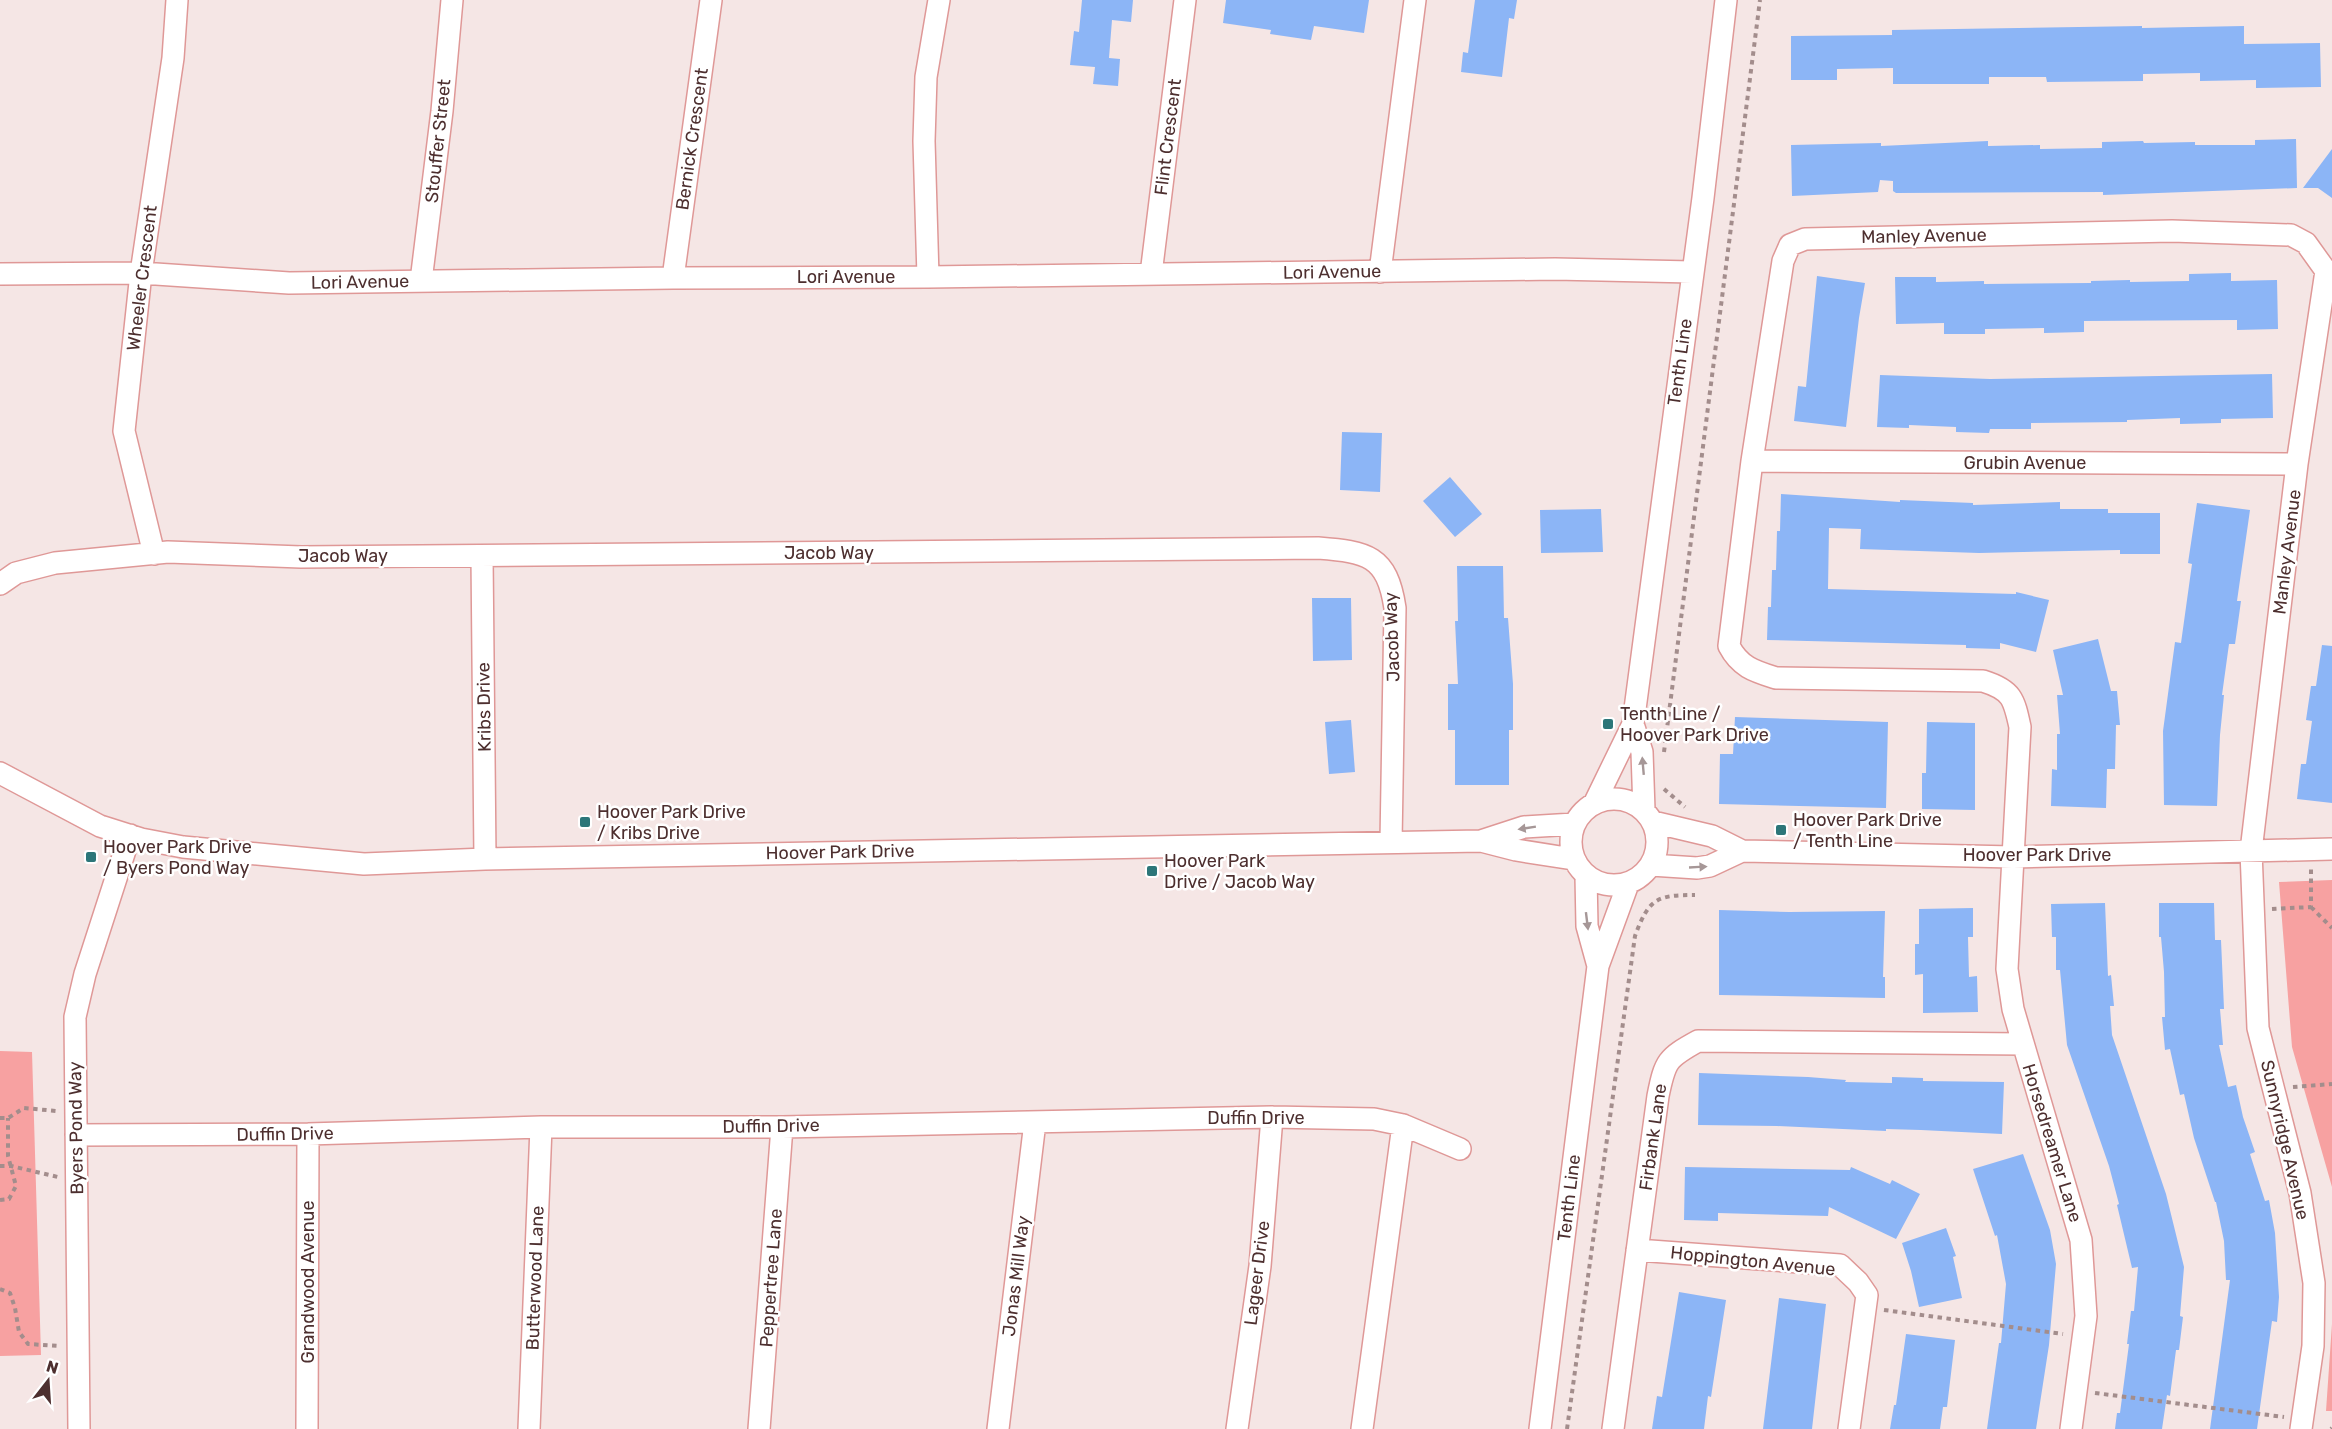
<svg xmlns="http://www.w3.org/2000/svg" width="2332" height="1429" font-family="Rubik,sans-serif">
  <rect width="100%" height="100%" fill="#f5e6e5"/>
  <!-- green -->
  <path fill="#f7a1a1" d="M2332,880V1187L2292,1047L2279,882Z
    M0,1051L32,1052L41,1355L0,1356Z
    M2332,1324V1411H2326Z"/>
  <!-- building -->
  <path fill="#8cb5f6" d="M1082,0H1133L1131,22L1112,20L1109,58L1120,59L1118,86L1093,84L1095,67L1070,65L1074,31L1079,32Z
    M1226,0H1369L1364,33L1314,26L1311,40L1270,34L1271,30L1223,23Z
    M1475,0H1517L1514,19L1509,18L1502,77L1461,72L1463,52L1468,53Z
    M2142,26V28L2244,26V44L2320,43L2321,87L2256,88V80L2200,81V73L2143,74V81L2047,82L2046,77H1989V84H1893V68L1837,69V80H1791V36L1892,35V30Z
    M2296,139L2297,188L2103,195V192L1896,193L1893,191V181L1880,180L1878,192L1792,196L1791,145L1881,143V146L1988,141V146L2040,145V149L2102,148V142L2143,141L2144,143L2195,142V145H2255V140Z
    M2332,149V198L2318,188H2303Z
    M2231,273V281L2277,280L2278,329L2237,330V320L2084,321V332L2044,333V328L1985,329V334H1944V323L1896,324L1895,277H1936V282L1984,281V284L2091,283V281L2130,280V282L2189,281V274Z
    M1817,276L1865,283L1859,318L1846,427L1794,421L1798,386L1806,387Z
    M2272,374L2273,418L2221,419V423L2180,424V418L2127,420V422L2031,423V429H1990L1989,433L1956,432V427L1909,425V428L1877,427L1880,375L1990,379Z
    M1342,432L1382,433L1380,492L1340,490Z
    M1450,477L1482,514L1455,537L1423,501Z
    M1781,494L1900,502V500L1973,503V505L2060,502V509H2108V513H2160V554H2120V550L1979,553L1860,549L1861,529L1829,528L1828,589L2016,594V592L2049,600L2036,652L2000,643V649L1966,648V645L1767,640L1768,607H1771L1772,570H1776L1777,531H1780Z
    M2197,503L2250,510L2237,601H2241L2235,644H2229L2222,695H2224L2220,735L2217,806L2164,805L2163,731L2175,642L2181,643L2192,564L2188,563Z
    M1601,509L1603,552L1541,553L1540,510Z
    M1457,566H1503L1504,618H1508L1513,684V730H1509V785H1455V730H1448V684H1458L1455,621H1458Z
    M1312,598H1351L1352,660L1313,661Z
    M2098,639L2111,691H2117L2120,725H2116L2115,769H2107L2106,808L2051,806L2052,769L2057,770V734H2060L2057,695H2063L2053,650Z
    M2322,645L2332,646V803L2297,799L2301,764H2306L2312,721L2306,720L2311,686H2316Z
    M1735,717L1888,722L1886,808L1719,804L1720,754H1733Z
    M1351,720L1355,772L1329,774L1325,722Z
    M1927,722L1975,723V810L1922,809V773H1926Z
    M2105,903L2108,976L2111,975L2114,1006H2110L2112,1035L2166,1194L2184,1267L2180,1316L2183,1317L2179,1350H2176L2170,1396L2167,1395L2162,1429H2115L2117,1413H2120L2129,1344H2127L2131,1311H2134L2138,1267L2132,1268L2117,1205L2119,1204L2109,1166L2067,1045L2060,970H2056V937H2052L2051,904Z
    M2159,903H2214L2215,940H2221L2224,1009H2220L2223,1045H2219L2228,1087L2236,1085L2243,1117L2255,1152L2250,1154L2265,1201L2269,1200L2275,1233L2279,1297L2277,1322L2272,1321L2257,1429H2210L2230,1280H2226L2224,1241L2216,1202H2215L2194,1138L2184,1094L2180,1095L2170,1049L2165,1050L2162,1017H2165L2164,972L2161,937H2159Z
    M1973,908V937H1968L1969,977L1977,976L1978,1012L1923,1013V974L1915,975V944H1919V909Z
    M1719,910L1789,912L1885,911L1883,977H1885V998L1719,995Z
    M1699,1073L1808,1077L1846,1080L1845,1082L1892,1083V1077L1923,1078V1081L2004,1082L2002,1134L1921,1130L1886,1129V1131L1777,1126L1698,1125Z
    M2023,1154L2050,1230L2056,1264L2049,1345L2036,1429H1987L1999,1343H2001L2006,1284L1997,1235L1995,1236L1973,1169Z
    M1685,1167L1850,1170L1851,1167L1890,1184L1892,1180L1920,1194L1896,1239L1829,1207L1828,1216L1718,1213V1221L1684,1220Z
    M1946,1228L1956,1256L1953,1257L1962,1298L1919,1307L1911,1271L1902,1243Z
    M1679,1292L1726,1300L1711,1397L1708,1396L1704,1429H1652L1657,1396L1662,1397Z
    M1779,1298L1826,1304L1812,1429H1763Z
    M1906,1334L1955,1340L1947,1407H1943L1940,1429H1890L1894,1405H1896Z"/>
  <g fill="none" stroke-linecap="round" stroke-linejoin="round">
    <defs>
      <path id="minor" d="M1380,272L1415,0
        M0,274L141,273L289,283L673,278L928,277L1555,269L1692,272
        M1151,274L1185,0
        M928,277L924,141L926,77L939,0
        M673,278L711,0
        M421,281L442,111L452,0
        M1752,461L2297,464
        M154,554L124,431L141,273L173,58L177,0
        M482,556L485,859
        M0,584L16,573L55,563L168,552L301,557L1318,548C1367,552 1387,555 1395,608L1391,842
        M1633,724L1642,752L1644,810
        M0,773L100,826L141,839L183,847L364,864L485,859L1481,841L1516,850L1573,859
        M1571 842a43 43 0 1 1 86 0a43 43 0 1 1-86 0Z
        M1595,802L1633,724L1703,198L1726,0
        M1653,822L1712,836L1742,851L2013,857L2332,849
        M1481,841L1524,827L1574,824
        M1651,865L1697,868L1710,866L1742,851
        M1586,876L1587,926L1598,966
        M76,1135L308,1134L541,1127H782L1272,1117L1374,1119L1403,1125L1460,1149
        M1637,1250L1840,1265L1858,1282L1867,1295L1849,1429
        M79,1429L75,1017L85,974L130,835
        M307,1429L308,1134
        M529,1429L541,1127
        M759,1429L782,1127
        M998,1429L1035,1122
        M1237,1429L1260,1266L1272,1117
        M1362,1429L1403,1125
        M1540,1429L1598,966L1628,884
        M1613,1429L1658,1096C1665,1061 1667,1058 1698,1041L2023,1044
        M2071,1429L2086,1316L2081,1240L2013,1009L2007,969L2020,727C2014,699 2012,690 1983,681L1776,678C1754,671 1740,667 1729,646L1752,461L1783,261L1790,245L1805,239L2172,231L2291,235L2306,243L2326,271L2297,464L2251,851L2258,1028L2300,1193L2314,1283L2313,1346L2301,1429"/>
    </defs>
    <!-- minor casing -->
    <use href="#minor" stroke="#df9897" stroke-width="24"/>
    <!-- path -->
    <path stroke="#a38d8c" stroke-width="4" stroke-dasharray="4.5 4.5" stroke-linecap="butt" d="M1664,752L1760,0
      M1664,789L1685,807
      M2311,907L2332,928
      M2272,909L2311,907V869
      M2293,1087L2332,1084
      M0,1118H8L24,1108L56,1111
      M0,1166H11L58,1177
      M0,1200L9,1199L16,1186L8,1156V1118
      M0,1289L10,1293L15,1308L19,1332L28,1344L61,1346
      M1884,1310L2063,1334
      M2095,1393L2284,1417
      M1567,1429L1635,936C1649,898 1657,895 1695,895
      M2331,1429L2332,1428"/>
    <!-- minor -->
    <use href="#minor" stroke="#fff" stroke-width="21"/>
  </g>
  <!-- one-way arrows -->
  <defs><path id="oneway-solid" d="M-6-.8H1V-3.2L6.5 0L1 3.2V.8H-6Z" transform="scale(1.5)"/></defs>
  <g fill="#a69797">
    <use href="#oneway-solid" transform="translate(1643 766) rotate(-95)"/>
    <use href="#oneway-solid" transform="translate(1527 828) rotate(171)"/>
    <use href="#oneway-solid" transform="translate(1698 867) rotate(-3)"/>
    <use href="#oneway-solid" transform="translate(1587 921) rotate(83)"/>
  </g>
  <!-- markers -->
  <g fill="#2c7679" stroke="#fff" stroke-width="2">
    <rect x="1602" y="718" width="12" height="12" rx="3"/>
    <rect x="579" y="816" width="12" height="12" rx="3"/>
    <rect x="1775" y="824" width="12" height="12" rx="3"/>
    <rect x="85" y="851" width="12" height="12" rx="3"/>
    <rect x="1146" y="865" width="12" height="12" rx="3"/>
  </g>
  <g text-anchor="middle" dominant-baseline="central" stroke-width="5" stroke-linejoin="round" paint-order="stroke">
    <!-- street labels -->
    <g font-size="18" fill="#4d2f2f" stroke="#fff">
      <text transform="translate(1168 137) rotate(-83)">Flint Crescent</text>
      <text transform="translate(692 139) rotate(-82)">Bernick Crescent</text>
      <text transform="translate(438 141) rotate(-84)">Stouffer Street</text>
      <text transform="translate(1924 236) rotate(-1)">Manley Avenue</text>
      <text transform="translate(1332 272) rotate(-1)">Lori Avenue</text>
      <text x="846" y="277">Lori Avenue</text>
      <text transform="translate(142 278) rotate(-83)">Wheeler Crescent</text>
      <text transform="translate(360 282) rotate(-1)">Lori Avenue</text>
      <text transform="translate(1680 362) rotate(-82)">Tenth Line</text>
      <text x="2025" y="463">Grubin Avenue</text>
      <text transform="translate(2287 552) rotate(-83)">Manley Avenue</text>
      <text x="829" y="553">Jacob Way</text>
      <text x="343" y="556">Jacob Way</text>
      <text transform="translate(1392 637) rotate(-92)">Jacob Way</text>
      <text transform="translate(484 707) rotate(-91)">Kribs Drive</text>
      <text transform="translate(840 852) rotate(-1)">Hoover Park Drive</text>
      <text x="2037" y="855">Hoover Park Drive</text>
      <text x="1256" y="1118">Duffin Drive</text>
      <text transform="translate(771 1126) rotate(-1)">Duffin Drive</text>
      <text transform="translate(76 1128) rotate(-91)">Byers Pond Way</text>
      <text transform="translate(285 1134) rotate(-1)">Duffin Drive</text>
      <text transform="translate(1653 1137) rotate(-82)">Firbank Lane</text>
      <text transform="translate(2285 1140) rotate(77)">Sunnyridge Avenue</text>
      <text transform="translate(2052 1143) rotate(73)">Horsedreamer Lane</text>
      <text transform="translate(1569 1198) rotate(-83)">Tenth Line</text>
      <text transform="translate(1753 1261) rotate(6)">Hoppington Avenue</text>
      <text transform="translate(1257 1273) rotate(-83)">Lageer Drive</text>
      <text transform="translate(1016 1276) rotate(-83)">Jonas Mill Way</text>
      <text transform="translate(535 1278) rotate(-88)">Butterwood Lane</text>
      <text transform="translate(771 1278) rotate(-86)">Peppertree Lane</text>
      <text transform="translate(308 1282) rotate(-90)">Grandwood Avenue</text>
    </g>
    <!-- poi labels -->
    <g font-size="18" fill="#4d2f2f" stroke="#fff" text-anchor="start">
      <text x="1620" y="714">Tenth Line /<tspan x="1620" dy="21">Hoover Park Drive</tspan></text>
      <text x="597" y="812">Hoover Park Drive<tspan x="597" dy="21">/ Kribs Drive</tspan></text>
      <text x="1793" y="820">Hoover Park Drive<tspan x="1793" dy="21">/ Tenth Line</tspan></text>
      <text x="103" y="847">Hoover Park Drive<tspan x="103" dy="21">/ Byers Pond Way</tspan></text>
      <text x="1164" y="861">Hoover Park<tspan x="1164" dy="21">Drive / Jacob Way</tspan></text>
    </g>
  </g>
  <!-- north arrow -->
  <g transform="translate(48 1381) rotate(17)" stroke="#ffffff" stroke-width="4.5" paint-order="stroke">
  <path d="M0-4.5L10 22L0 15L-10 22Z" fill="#4d2f2f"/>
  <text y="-9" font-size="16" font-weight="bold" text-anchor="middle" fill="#4d2f2f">N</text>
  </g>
</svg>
